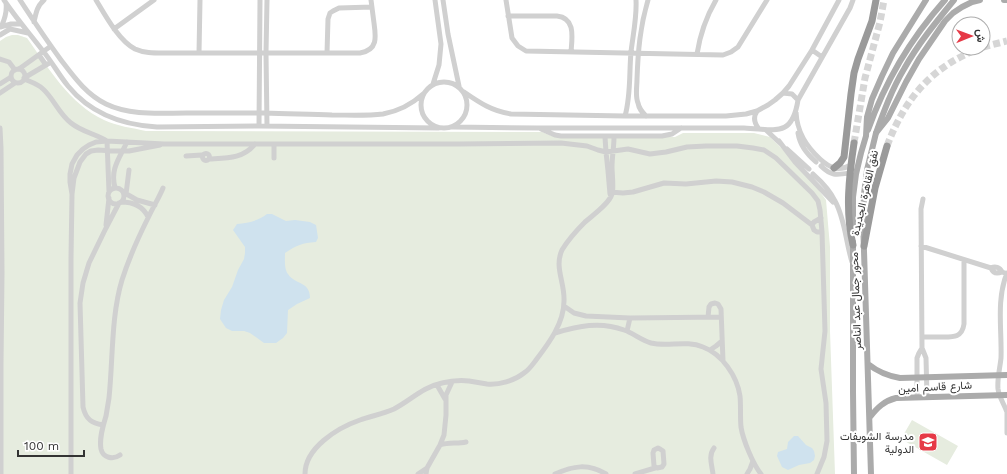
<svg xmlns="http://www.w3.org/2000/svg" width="1007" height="474" font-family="'Work Sans',Vazirmatn,sans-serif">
  <rect width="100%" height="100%" fill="#fff"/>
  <!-- green -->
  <path fill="#e6ecdf" d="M12,35H18L27,38C49,69 70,104 104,120C116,126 133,128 146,131L542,132L552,136L675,137L683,133H754L770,137L805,171L826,200L830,247V331L835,474H0V41L6,37Z
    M912,420L958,446L947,465L901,439Z"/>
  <!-- water -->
  <path fill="#cfe2ee" d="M267,214H272L286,221L295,220L310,222L316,225L318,238L316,242C302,243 297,245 285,253C285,259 284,269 288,274C295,285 310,281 310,298L297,304L288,310L287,333L283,338L276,343H264L250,333L244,331H232L226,328L220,319L221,310L224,300L232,287L238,270L244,259L245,253V247L233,230L237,224C248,223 258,221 267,214Z
    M794,436H798L806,445L812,448L814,451L815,456L814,460L810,463L799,465L788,470L782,467L777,456L778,452L787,449L788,442Z"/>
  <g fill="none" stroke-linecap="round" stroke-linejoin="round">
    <!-- highway-tunnel -->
    <path stroke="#d6d6d6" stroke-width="7" stroke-dasharray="7 3.5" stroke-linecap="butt" d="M983,47L1007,41
      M854,143L865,78L880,22L884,0
      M887,146C905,98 932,66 981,48"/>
    <!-- minor -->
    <path stroke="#d0d0d0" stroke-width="5" d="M4,0C16,18 30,34 43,51C52,62 59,75 68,86C90,113 123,125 157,127L259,126L439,128
      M20,0C33,20 47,41 61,60C74,77 86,94 106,104C131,116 160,113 186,113C213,113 239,113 265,113C287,114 310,114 332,115C349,115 366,116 383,114C399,111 412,104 423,94
      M96,0C105,15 119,41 135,49C144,53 153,53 163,53H360C378,50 376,37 374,23C373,15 372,8 371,0
      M267,0L266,53L267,126
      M443,0L448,34L459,86
      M506,0L512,38L518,46L526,51L723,55L731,52L738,47L767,0
      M508,16H557C576,18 572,38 571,52
      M34,22C36,13 37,6 44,0
      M0,27L11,24H21
      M1,27C5,19 7,11 6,3
      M114,29L154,0
      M0,35L10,29L28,33
      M812,50L822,57
      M199,53L200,0
      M327,53L328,19L330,13L333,11L339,8L372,7
      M697,54C700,35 706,17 716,0
      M39,55L46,65
      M0,59L9,62L15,70
      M19,69L51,46
      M11 76a7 7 0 1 1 14 0a7 7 0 1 1-14 0Z
      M24,78L51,62
      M24,79C31,82 38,84 43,89C54,99 59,114 71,123C82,132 96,134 107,141L109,192
      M421 105a23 23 0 1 1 46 0a23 23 0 1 1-46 0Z
      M0,84L11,77
      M433,84L439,65L441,44L435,0
      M464,92C480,103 492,111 511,114L625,116H726L746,114L757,111L768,105L775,100L783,93L789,86L812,50L839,0
      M0,93L15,83
      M783,93L792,94L798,100
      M757,111C753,117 754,123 759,129
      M796,112C797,132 806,146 820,159C830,168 838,172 851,165
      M625,116C631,95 629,74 631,52C633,35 637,17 636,0
      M646,116C642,112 639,109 638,103C635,96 637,87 637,79C638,51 640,27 648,0
      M259,126L260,0
      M453,127L538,128H744C774,129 792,139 798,100L850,8L853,0
      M0,128L1,148L2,273L1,364V474
      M541,129L555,135L561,136H662L672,134L681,128
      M767,131L781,144
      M798,133C800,145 806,153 816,162
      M605,137L606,152L608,171L610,194
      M779,141L795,162L833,202
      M274,144V158
      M787,149L809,169
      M202.5 157a3.5 3.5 0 1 1 7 0a3.5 3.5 0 1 1-7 0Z
      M186,156L202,155
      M209,159C226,158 243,159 255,144
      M821,166C831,176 836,175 850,173
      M813,174C822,182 830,190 835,201C845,219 846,243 852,262
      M115,188C110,169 119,159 127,142
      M108 196a8 8 0 1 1 16 0a8 8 0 1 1-16 0Z
      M123,192L137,200L155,205
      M610,192L623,193L633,192L664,183L686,184L716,181L732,182L752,187L764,192L783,203L812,225L814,230L817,232H822
      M72,194L70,182V174L72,164L77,155L83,149L89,145L96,142L107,141L164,144H458L561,143L587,146L598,150L606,152L628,149L650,154L666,152L687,147L706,146H737L753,148L764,150L776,158L812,193L818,201L820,210L822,232L825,331L821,369L826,403L827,441L824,457L817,474
      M126,194L129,170
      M923,199L921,209L922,348L926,358L927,397
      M121,202C133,202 143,206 148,217
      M106,225L109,198
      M812,225L814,222L821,218
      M921,246L991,268C993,273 997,274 1002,272
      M991,268C995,266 1000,267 1002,272L1005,273
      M564,306L574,313L586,316L630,318L721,317
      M708,317L709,307L711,304L715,303L718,304L721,309L723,361
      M627,331L630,318
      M555,333C578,326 600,321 624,330C633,333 641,340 651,343C668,347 686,340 703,347C722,354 737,376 740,396C741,406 740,416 741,427C743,440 753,464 761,474
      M922,337C928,337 935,337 941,337C953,337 962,338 964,324V260
      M710,350L716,346L722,341
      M437,385L445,399
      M917,397V358L919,353L922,348
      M1007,411V433
      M1007,412C1004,404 999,397 998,389C997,379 1000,368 1001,358C1002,330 996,300 1007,273
      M103,425C92,423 86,420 83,407L80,303L83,283L89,263L106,228L119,203
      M440,445C449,442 457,444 466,442
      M658,448L660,449L663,451L664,464L662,467L657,468L654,466L653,453L654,450Z
      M120,455C113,460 103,458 101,449C99,438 103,426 106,416C107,410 108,404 109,398C113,360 111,316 122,280C129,258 138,238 148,218C153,207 159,198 163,188
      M71,474V259L72,194L74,178L80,162L86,154L91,151L98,150L113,151H129L160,145
      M305,474C305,448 337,428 360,420C371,416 383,414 394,409C411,400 423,387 442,383C450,381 460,380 469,381C475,382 481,383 487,384C499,385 514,381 524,373C529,370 533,364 536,360C549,343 564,323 564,301C565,283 554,267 562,250C568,240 577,230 585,222C593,215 609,204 612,194C614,188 612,174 612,167C612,157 614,147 614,137
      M418,474L427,468
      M426,474L427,468L440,445L444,435L446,415V395L452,382
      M555,474C573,466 588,463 606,474
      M635,474L655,468
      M713,474C712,465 708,456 714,448
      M747,474L750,469L753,461"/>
    <!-- major -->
    <path stroke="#ababab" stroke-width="6" d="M1004,0H1007
      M868,130C885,82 911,38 945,0
      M853,228V197L856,174L861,153L866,136L867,117L872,99L882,76L893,53L926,0
      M853,242V392L854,474
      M868,364C878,372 888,376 900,378L1007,375
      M870,417C877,408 884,401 896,398L1007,395
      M871,474L863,219L864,194L867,170L876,133L888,118L906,82L919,59L945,21L953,13L962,7L972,2L980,0"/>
    <!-- highway -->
    <path stroke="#9a9a9a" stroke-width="7" d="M834,168L840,163L844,157L851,94L854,73L858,59L872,21L876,0
      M853,245C845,211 849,177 854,143
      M864,246L875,188L887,146"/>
    <!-- major-bridge -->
    <path stroke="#ababab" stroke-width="6" d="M876,133C884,111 892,89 904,69C918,44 936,22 954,0"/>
  </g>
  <!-- icons -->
  <defs>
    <symbol id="school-square" viewBox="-11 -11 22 22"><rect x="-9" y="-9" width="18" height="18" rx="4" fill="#e63946" stroke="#fff"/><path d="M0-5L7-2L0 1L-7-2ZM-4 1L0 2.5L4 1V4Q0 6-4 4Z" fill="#fff"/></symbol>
  </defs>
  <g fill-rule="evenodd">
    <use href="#school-square" x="917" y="431" width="22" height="22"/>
  </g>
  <g text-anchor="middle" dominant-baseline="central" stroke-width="4" stroke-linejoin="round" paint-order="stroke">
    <!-- street labels -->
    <g font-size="11" fill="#333" stroke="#fff">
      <text transform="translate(865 193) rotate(-77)">نفق القاهرة الجديدة</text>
      <text transform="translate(856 301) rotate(-92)">محور جمال عبد الناصر</text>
      <text transform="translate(935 387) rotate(-3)">شارع قاسم امين</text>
    </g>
    <!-- poi labels -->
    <g font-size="11" fill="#333" stroke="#fff" text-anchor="end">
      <text x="914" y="436">مدرسة الشويفات<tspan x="914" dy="13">الدولية</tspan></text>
    </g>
  </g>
  <!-- north arrow -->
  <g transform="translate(971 36) rotate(89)"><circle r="19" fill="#ffffff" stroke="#adadad"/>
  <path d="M0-3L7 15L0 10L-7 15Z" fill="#e63946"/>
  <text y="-6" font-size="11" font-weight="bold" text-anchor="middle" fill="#333333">ش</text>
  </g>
  <!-- scale -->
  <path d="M18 450v6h66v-6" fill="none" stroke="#333333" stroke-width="2"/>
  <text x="24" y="450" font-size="12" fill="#333333" stroke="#ffffff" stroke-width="3" paint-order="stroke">100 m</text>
</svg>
